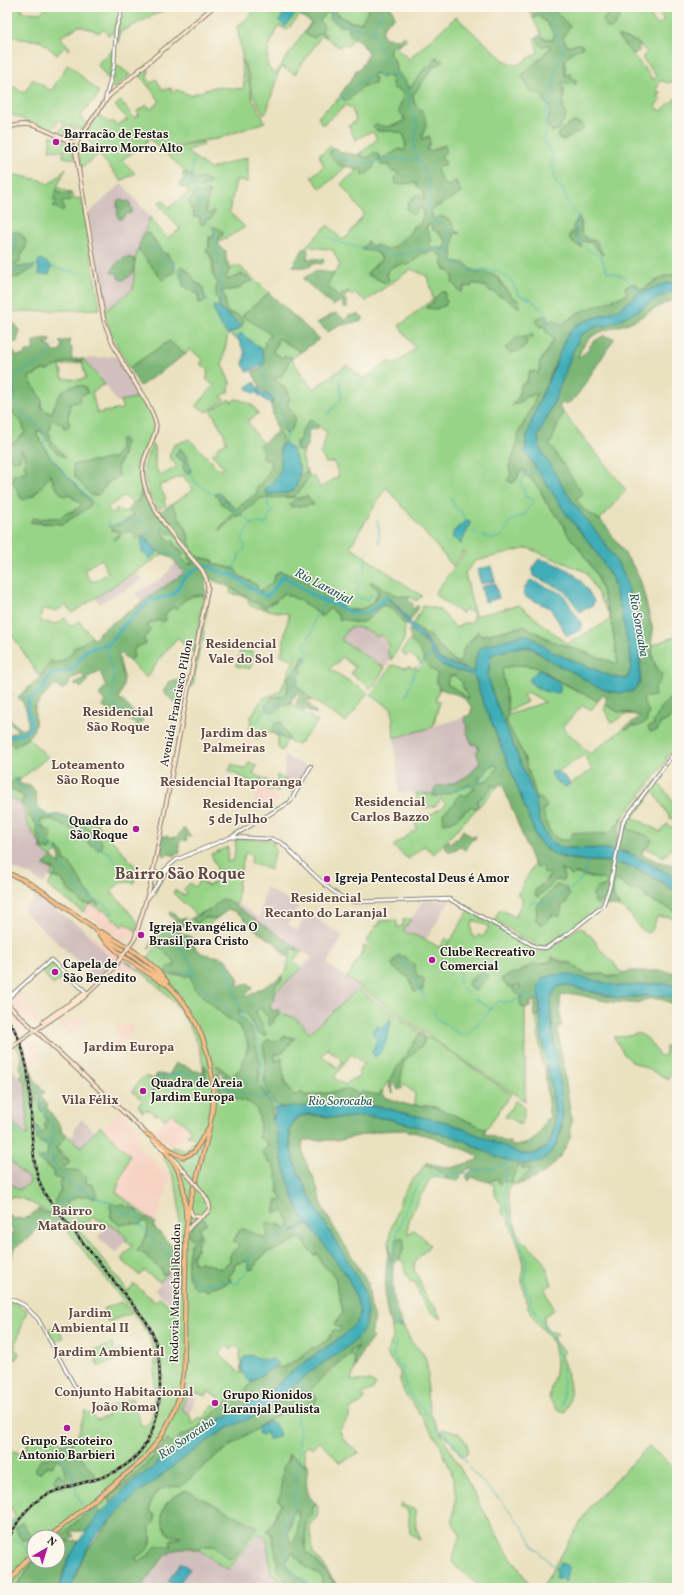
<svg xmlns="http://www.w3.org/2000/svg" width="684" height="1595" font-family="Vollkorn,serif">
  <rect width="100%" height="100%" fill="#fbf7ec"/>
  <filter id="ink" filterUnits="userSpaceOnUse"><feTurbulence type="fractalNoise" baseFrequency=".025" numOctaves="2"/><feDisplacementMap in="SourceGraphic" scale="8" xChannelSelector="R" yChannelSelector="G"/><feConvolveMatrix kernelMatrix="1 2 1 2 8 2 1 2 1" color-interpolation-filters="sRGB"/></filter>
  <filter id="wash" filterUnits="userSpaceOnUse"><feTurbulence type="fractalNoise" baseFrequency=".012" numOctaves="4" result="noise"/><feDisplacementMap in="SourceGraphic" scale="16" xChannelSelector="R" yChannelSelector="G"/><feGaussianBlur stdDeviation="0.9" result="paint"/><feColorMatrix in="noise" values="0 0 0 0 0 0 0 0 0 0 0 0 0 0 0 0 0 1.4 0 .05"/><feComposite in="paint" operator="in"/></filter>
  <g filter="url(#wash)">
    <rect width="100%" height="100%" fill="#eae1bf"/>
    <!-- built -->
    <path fill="#f6d2c3" d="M245,738L254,742L247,757L238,752Z
      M259,788L279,798L271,809L253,801Z
      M89,905H92L101,911L103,909L122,927L125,923L130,927L136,931L133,939L128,935L123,941L83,912Z
      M83,929L134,967L123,981L110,968L115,963Z
      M18,991L25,998L20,1002L22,1004L26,1000L28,1002L23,1007L26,1010L32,1005L34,1008L32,1010L42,1021L34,1027L7,1002Z
      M7,1007L31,1030L20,1039L15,1024L7,1013Z
      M59,1016L76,1033L72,1037L54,1022L53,1020Z
      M77,1016L79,1018L81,1016L88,1022L78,1031L67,1020L70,1018L73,1020Z
      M131,1023L135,1028L124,1044L123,1043L118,1048L114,1043L119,1039L116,1034L118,1032L114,1027L118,1024L123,1028Z
      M34,1042L39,1045L37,1047L44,1055L32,1064L25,1048Z
      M120,1111L137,1127L136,1132L140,1136L137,1144L171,1177L155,1223L116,1192L129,1155L102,1129Z
      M171,1113L189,1128L190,1132L171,1146L152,1133Z"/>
    <!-- industrial -->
    <path fill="#d1bfbd" d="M122,183L150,217L135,259L133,289L104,312L88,214Z
      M117,356L141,395L131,399L117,402L99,375L96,373L84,359Z
      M176,562L184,573L142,602L135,593L162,578Z
      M134,573L142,579L119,595L118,593L102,602L100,604L96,598Z
      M352,627L381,634L391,647L387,650L391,660L389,661V663L385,668L341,640L349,628Z
      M464,717L467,728L479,750L476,752L480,762L471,773L467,775L461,781L434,789L433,794L399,792L394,738Z
      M285,756L308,767L297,787L284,779Z
      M7,796L17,801L23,807L26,820L41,846L40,848L50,857L43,865L54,870L43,884L30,875L7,866Z
      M266,887L298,907L288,924L297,930L307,913L343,936L327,964L360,987L309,1033L297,1019L283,1015L279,1009L273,1011L270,1006L274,999L273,994L312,958L235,905L237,903L259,918Z
      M37,896L83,929L115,963L98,980L23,911Z
      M446,900L450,901L426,940L403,931L424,901Z
      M7,1064L26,1084L28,1135L25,1136L7,1116Z
      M82,1119L94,1132L81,1147L70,1138L75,1133L74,1129Z
      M7,1155L19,1171L30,1179V1183L18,1190L7,1181Z
      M109,1224L119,1230L127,1239L116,1253L98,1237Z
      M170,1268L179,1273L178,1301L175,1307L155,1290Z
      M188,1392L197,1395L189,1414L182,1409Z
      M260,1534L264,1536L267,1540L271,1574L281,1581L280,1588H141L166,1556L172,1551L179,1548L194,1549L211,1557L225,1568H231L255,1536Z"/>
    <!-- green -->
    <path fill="#98d488" stroke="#5a7852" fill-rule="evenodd" d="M7,7H22V12L40,13L46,7H121L113,33L108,35L104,29L98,33L93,30L79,26L62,36L61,38L70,48L69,50L65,46L57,55L41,41L21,39L7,35Z
      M125,7H170L120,32L118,44L117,43L118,26Z
      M253,7H301L300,15L287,30L279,26C271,42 266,48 268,67L275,74L311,22L312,23L305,34L318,33L322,35L295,74L282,67L278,74L267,111L264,115L252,92L249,75L243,60L237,27L252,14Z
      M323,7H370L361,23C346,22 344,18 333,10C330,8 326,8 323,7Z
      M550,7H620L624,13L630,10L629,7H645L654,22L659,25L664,20L656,7H677V78C670,84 669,84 661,80L658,85L657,91L662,93L658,96L661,100L655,106L661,111L677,97V274L663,277L641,290L635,283L625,287L627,292L626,295L578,313L561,325L553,319L549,323L546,316L538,318L536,322L540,327L544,326L548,335L554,338L553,341L539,364L540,366L538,374L535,371L529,372L527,382C516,386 522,389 519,396C518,399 514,402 512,405L522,401L524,397L537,394L532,407L520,430L513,458L509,466L511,475L507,480L510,482H514L518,477V473L522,472V469L526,471L524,475L529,477L541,491L545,501L563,524L568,535L577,545L597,575L611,619L618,664L552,641L524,626L481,636L478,631L464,648L460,662L458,663L452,660L431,638L413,625L423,606L439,609L456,628L463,623H472L474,613L466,609L463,613L459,612L434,594L465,553L463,552L453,566L386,487L350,547L422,596L416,601L410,597L395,595L371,581L370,583L378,589L377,596L372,603L366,607L357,610L346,609L337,601L323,595L325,591L323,589L280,571L276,574L272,583L260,591L257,589V585L239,576L235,569L213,564V560L197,557L192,552L187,531L172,504L193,490L183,475L159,486L166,499L163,500L166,505L158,509C143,486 140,469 152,444L155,446V466L160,476L177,467L169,456L174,445L189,439L220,470L224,468L212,454L218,451L216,448L227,442L224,436L225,435L211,411L229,399L231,402L236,399C246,402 254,403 258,414L247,421L262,443L260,446L263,452L262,457L265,460L269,459C274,471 265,479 257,487V493L236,509C229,503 224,497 218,492L215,494L223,505L234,512V514L221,526L219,531L236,515L239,516L261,498L294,497L295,494L299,492L310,475L315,477L320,488L339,476L334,462L326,463L320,453L324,449L323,447L327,431L323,430L312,420H309L300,435L301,438L296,442L297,450L301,451L305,449L302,457L305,466L304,467L305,469L306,468L307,472L299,477C303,467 294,459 292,449L287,446L285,442L282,445L280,451L282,437L278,434L285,428L284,432L285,435L293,427V424L296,419L287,404L290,399L288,396L289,392L275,379L276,376L281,377L291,357L284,356L282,358L272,352L276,346L278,338L301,352L291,359L313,389L347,365L363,379L390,361L395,365L415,348L399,326L433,299L427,276L411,269L366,301L355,293L352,296L348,291L338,297L327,285L340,265L333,250L306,246L328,225L341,239L346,238L364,214L341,184L360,168L362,170V175H365L373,168L374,163L377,160L380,161L383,165H390V168L392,171H399L400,173L395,178L396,184L417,183V186L424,193V199H421V196L417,194L408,202L407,209L413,215L418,209L423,208C423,215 423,223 416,227L413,226L410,233L395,246L386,250L377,245L372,246L367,241V245L363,247V250L377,252L382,259L367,273L368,275L386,283L389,280C381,267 399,263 409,265L421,254L435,251L444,258L442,262L444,268L449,271L453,277L452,282L461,293L463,288H465L466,286L471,287L472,283L487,287L490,291L495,292L501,297L502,295L518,307H520L518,304L519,301L511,296L497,277L483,271L477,274L476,271L470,269L466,264L453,261C451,256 453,240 454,234L459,233L455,231L451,221L441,216L434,219L431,210L460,193L456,181L449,185H444C442,179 438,176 437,169L440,165H445L446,162L444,160L441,159L446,150L445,145L437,147L432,151L426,150L429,144V136L423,139L422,136C429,123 425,112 414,103L413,95L435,65L441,64L442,60H437V57H435L432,65L426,67L409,89L405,80L396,71L395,63L389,53L391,46L400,43L398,46L397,49L409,59L456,17L506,62L518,65L535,54L538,51L534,39L537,37V39L541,46L550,45V49L545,52L544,55L521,76L527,83V88L533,93H539L545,99L544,102L548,103L550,105L549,118L546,122L547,126H549L552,132L559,129L566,115L563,111L564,88L561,84L564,82L567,85L576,84V80L572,79L571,75L569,74L565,76V60L575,50L582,48L583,46L579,44L567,46L563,37L570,26ZM610,13L619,15L621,19L615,21V24L611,29L605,26L603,20L606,16ZM617,36L635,41L647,52L642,58L657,77L654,80ZM574,122L581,124L583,129L564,140L558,138C557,129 567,127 574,122ZM578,218L581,221V234L587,239L596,241L603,255L591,242C586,243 578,240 577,235C576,233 577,231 577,229H576C572,242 579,238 582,247L576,245L570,239V234L574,229L573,227ZM441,292H445L446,294L444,297L447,301L445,306L440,307L436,309L426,308V307L433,303L435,298ZM530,334L533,335L532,337L526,341V346L519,351L510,353L506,349L518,336L523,338ZM180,449L187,457L191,471L190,472L186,473L183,468L184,462L175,456ZM307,496L314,505L291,507L289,505L295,499ZM528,548L586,572L609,614L610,620L567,644L519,605L475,616L465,573L475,561Z
      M327,12C338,16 329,23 348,26L355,37L348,46L344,44L339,47L325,37L326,35L322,31L320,21Z
      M539,15C547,22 554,30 554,41C549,38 545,39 540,37L541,34L532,17L535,18Z
      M113,50L111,72L108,79L97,64Z
      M241,59L247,74L252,97L265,122L217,139L193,142L174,147L165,153L150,139L122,160L135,173L121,181L99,154L81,168L78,146L79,143L87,148L88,147L90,148L93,146L84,135L97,116H101L109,123L112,121L117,125L128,119L115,106L121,101L134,118L139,114L137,111L147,105L150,109L152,108L160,101L138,73L146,66L149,70L147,78L152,83L156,79L163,90L171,88L172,92L177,90L190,95L214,87L243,89L244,84Z
      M68,64L99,92L94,101H92L81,115V118L87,123L81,131L77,127L75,129L68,125L64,137L58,134L65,123L59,120L51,131L10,114L7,103V83L24,93L33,79L51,91Z
      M115,66H119L130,75L114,88L111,87Z
      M374,73L378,75L387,76L391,78L398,89L403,92L404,95L400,103L404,121L376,131H397L404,135L406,149L404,152L400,149C393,152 387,159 379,159L380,156L374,153L368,158L361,156L363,151L377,139L373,132H370L355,140L349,126L356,120L352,109L346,105L322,125L318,117L341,96L344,100H349L363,86L375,84L372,75Z
      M51,135L71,145L75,159L63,157L64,151L49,150Z
      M203,142L204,145L186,151L210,169L248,157V182L236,180L229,212L245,227L218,243C220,238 220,231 216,227H213L214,235L212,238L209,237V247L206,250L212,259V271L218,284L219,307L214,306C214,317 221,327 228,334L236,331L243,324L238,315L228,313C222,305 229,302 221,290L238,289L244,284L249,282L243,274L227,280L226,276L231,269L238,265L269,293L244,314L271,334L264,343L266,346L263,347L262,352L259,348L237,337L238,340L228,334L222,365L230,382L229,392L221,396L224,400L207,412L196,406L214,386L206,379L208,376L207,375L208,369L200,364L203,360L190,349L186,354L169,341L129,368L111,334L104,312L133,289L135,259L138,249L145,257L169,276L173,267L168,254L163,253L149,233L143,235L150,217L167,238L180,229L158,203L162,200L169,208L189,192L185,187L194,185L195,180L166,154L186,145ZM202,194L210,195C206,201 204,208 208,215L213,211L206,219L200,222V217L198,216L195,218L189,202L193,197ZM184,267L192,275L195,282L201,285L205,297L202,302L199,303L198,294L184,287L182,283Z
      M331,146L333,148L330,151C335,158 337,165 346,167L321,189L311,177L324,166L319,155Z
      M66,168L57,187L71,193L74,199L81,198L100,309L7,312V282L12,278L18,277L34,268L33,265L31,266L16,267L14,266L26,248V246L7,239V173L40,180L48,184C59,178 58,175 66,168Z
      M431,224C436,230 440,237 446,240L445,250L430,247L426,226Z
      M84,359C89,368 99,375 105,385L100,386L98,389L92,392L97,413L123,409L120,401L131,399L141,395C147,404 154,415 155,426C156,436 145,447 143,457C140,472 145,489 137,502L133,503L124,496L110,506L107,509L115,514L116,508L123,513L127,510L134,515L112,530L123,533L131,531L134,534L144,536L152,546L163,554L72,613L66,605L56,611L42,609L40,622L57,624L65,618L70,627L79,621L92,637L73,649V652L63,661L55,663L48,666L39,676L7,627V514L11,512L8,505L7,506V454L10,455L21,453V449L26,461L27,471L13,475C12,489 21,491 33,497L50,474L52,476L53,484L83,505C75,511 66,512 60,518C50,517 43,520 33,518V523L63,524L89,507L91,502L89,500C76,485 62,472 50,457C45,451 42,442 37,435V431H40C47,436 52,446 57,453L63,454L50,441L47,434L50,429V423L53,420L62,424L68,421L70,404L87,389L54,406L52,413L45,411L41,406L42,400L29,379L30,376L34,375L43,370H48L66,362L82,361ZM82,362L86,378L78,380L63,378L60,366ZM125,441L124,451L122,459L117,466L114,480C109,481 106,483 105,488L73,465L93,461L96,462L115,457ZM101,559L108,573L96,581H91L84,570Z
      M7,408L12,409L14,415L22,422L25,433L9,446L7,449Z
      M563,412L626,490L600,520L583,509L575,498L582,494L550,445Z
      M162,529C176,530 189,552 193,564H188L180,557L185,553L166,538Z
      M231,588L239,593L247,596L252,601L265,607L277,600L284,593L301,601L316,612L320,613L319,616L324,615L330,608C344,620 357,631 374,614C378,610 381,605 386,605L393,609L405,625L404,640L391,660L387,650L390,646L381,634L377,637C370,630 358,626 349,628L341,640L385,668L371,689L351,673L355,667L342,657L337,663L334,664L330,669L368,693L346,722L311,699L297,686L300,668L305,663L303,659L301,663L288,678L287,692L281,697H277L275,712C279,707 284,703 291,704L318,722L298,745L287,740L282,751L278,748V736L263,729L258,739L249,735L247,733L251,724L250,718L260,702L264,698L280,692L294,660L281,655L289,614L250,606L247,597L230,593Z
      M211,591V594H210L203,630L204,631L203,638L205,640L202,641L200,647L193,687L190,688L209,592Z
      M192,595H205L194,652L191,651L189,652L178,637L160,658L147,678L129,661L134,657L133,652L136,646L145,644L144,638L148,624L159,620H166L165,614L172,608Z
      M677,636V695L667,701L658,712V725L666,721L677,711V746L668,757L666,756L667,760C648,786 629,810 609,834L573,833L569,840C550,843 545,823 543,809L546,808L537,798L523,754L505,719L508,715L545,702L528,692L523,695L527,702L508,711L502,668C518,664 540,663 552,678L598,701L591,710L583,705L562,727L590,754L624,728L628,729L632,726H639L643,701L647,697H650L663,675C653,664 653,660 652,645ZM537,671L548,674L560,686V692C550,694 535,691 530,680ZM584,755L592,770L565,787C560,784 556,783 553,777L556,771L557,772Z
      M410,640L421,651L424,661L438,673L436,680L439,689L436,700L440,701L433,727L394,738L392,709L371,695L392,665L406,668L408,666L413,669L415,667L418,670L423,665L410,654L407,656L401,652Z
      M243,649L242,651L250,652L251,651L254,653L250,669L236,666L240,653L239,651Z
      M455,675L463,683L470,701L459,691L447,684L449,676Z
      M606,705L618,712L634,714L624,715L612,723L604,709Z
      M28,738L48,757L11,787L26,799L21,802L28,811V816L37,824C35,836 40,838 43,849L47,848L49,840L48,830L43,828L40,818L44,820L52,819L64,826L77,831L91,846L93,845L98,850L96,834L84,825L92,818L137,868L134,883L122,881L111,891L138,922L136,931L125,923L122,927L103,909L102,911L92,905H89L83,912L47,886L53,878L50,876L53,870L43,865L45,863C47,867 53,867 56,872L53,877L61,879L69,891L80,899L82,902L91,904L94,902L99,905L86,890L75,871L64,861L58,851L50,857L40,848L41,846C36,838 29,828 26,820C22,803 23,804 7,796V746L11,743L13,744L14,747Z
      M249,762L257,766L253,774L275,784L273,790L271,791L229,771L232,764L245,770Z
      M494,765L498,766C495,774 489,781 480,783L478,780L488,767Z
      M277,775L297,787L293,793L281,787L277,793L276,792Z
      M657,780L677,807V820L673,818L671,819L653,791L642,807L631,817L637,819L660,832L667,824L677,831V841L664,857L646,848L652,840L648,836L628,829L629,822L626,820Z
      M469,784L475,788L443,813L453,821L472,806L474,808C478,799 487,793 493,785L497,787L434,854L424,846L408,859L393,846L417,829L415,824L446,805L441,798C438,806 432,809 424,807L417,802L416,793L433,794V796C443,796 461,790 469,784Z
      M236,838L275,841L273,847L276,849L270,870L260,865L251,864L252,855L245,853L239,879L237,903L235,905L227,900H220L211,909L196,915L173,893L175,889L184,896L187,893L183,890L190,883L195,887L200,880L208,886L221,879L211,854L228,847L227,862L234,860Z
      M534,865L538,867L542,866L550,875L535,891C549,891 544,890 552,882C555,879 559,876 563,872L560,868L582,876L604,879L607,882L606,885L593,901L597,904L601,901L603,902L600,908L545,947L539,946L494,921L500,909L515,917L523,900L517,895ZM556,885L570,894L562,905L561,911L556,915L536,920L537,912L536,907C542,899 550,894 556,885Z
      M617,880L636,890H642L647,899L677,912V920L669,917H657L652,930L647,933C636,927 639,925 632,917C629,912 623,910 619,907V905L613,899V885Z
      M469,910L481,917V919L483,918L544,952L580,927L593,938L599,948L614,963L619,971L626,973C618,979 610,975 602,974C595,974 590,975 583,973C578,971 575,965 570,963C563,961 559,961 552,957V961L524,968L518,973H513L501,979L507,986L512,988L514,986L521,985L519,990L522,996L521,1006L525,1008V1101L456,1055L347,978L364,949L362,948L365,945L370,948L372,946L366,942L377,925H379L380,923V921L397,920V927L403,926V920L411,919L403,931L426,940L444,950L449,942L444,950L440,947L445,938L450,941ZM474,920L489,927L483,937L478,935L477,938L472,936L471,925Z
      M192,918L196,924L205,918H217L204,928L192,930L184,923Z
      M157,945L175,962L174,966L165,971L171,975H190L210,1002L221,1013L239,1026L247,1039L248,1046L241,1068L231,1077L217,1065L220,1098C226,1098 229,1099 235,1099C260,1101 261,1116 259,1137L266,1141L269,1146L266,1157L269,1163L272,1162L277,1173L278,1191L283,1199L281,1201L277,1200L274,1213L283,1211L290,1222L287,1229L278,1224L266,1225L268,1237L264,1238L256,1235L243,1229L239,1247L229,1259L230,1261L222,1269L202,1262L197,1264L194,1263L192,1257L197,1249L198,1243L201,1236C198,1238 193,1240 191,1243C189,1246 187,1270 188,1274C190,1280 192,1285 197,1289L202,1288L208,1291L211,1287C217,1287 224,1285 230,1282L231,1280L229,1277L234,1270L235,1264L247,1261L250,1270L253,1269L258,1260L268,1252L287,1245L298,1238L304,1241L309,1250L316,1255L317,1253L323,1265L330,1271L335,1277L343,1312L341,1317L336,1321L342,1327L339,1332L330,1335L329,1339L315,1348H311C303,1357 292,1361 283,1368L277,1367L246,1391L231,1398L192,1432L181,1435L174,1444L167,1440C152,1461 133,1477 113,1493L109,1495L111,1503L101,1513L98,1510L87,1516L84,1515L58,1537H34V1560L15,1588H7V1532L9,1527L7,1525V1521L11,1524L15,1517L11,1506L7,1503V1450L25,1454L29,1436L31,1435L61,1441L63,1442V1444L47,1459L41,1460L39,1464L42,1472C45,1465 53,1465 56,1459H59C65,1467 64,1471 68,1477L64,1479L58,1485L60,1488L96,1477L84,1460L71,1446L79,1432L85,1410L97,1420L108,1416L105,1408L132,1398L141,1425L145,1426L151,1421L154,1407L155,1358L150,1339L141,1323L59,1220L68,1216L83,1227L80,1231L128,1291L134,1284L155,1302L160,1297L178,1313V1310L177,1309L178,1306L179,1277L180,1278V1251H178C179,1216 183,1187 163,1157L165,1153L160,1149L161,1145L169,1150L172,1147L184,1150L189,1147L195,1138L187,1135L190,1132L189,1128L171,1113L165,1120L159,1114L155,1115C151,1111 148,1108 142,1112L138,1105L143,1101L132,1091L141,1079H142L145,1076L154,1079L157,1074L151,1092L158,1089L160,1082L162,1080L177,1083L185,1079L190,1080L199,1084H202C202,1082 204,1081 204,1079C206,1073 202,1061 201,1054C188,1009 160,985 123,959L167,987L170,983L148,958ZM235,1345L241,1351L240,1353L241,1374L219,1354L227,1346L232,1349ZM188,1390L206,1396L208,1392L219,1397L217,1405H213L202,1419L200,1417L193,1424L189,1414L182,1409Z
      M290,948L297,951L299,949L303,951L293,960L301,969L273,994L275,985L282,980V977L279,978L287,970Z
      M52,962L66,976L53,985L41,971Z
      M358,989L367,995V998L369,997L424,1035L426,1039L428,1037L511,1094L486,1129L435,1107L414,1105L415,1093L392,1076L379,1095L362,1092L360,1094L349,1089C340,1092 301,1098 293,1094C285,1084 282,1071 282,1058L276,1062L274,1055L282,1053L295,1038L285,1036L278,1041L267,1040L263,1045L266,1061L265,1083L274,1103L284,1108H275L273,1110L258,1082L260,1072L255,1040L237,1015V1009L246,1013L259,1034L256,1012L261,1007L264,1013L274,1022L275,1016L279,1015L277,1010L279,1009L283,1015C295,1014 302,1024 309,1033ZM327,1048L343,1061L338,1068L322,1056ZM351,1054L364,1063L358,1072L360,1075L355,1079L353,1078L345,1085L334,1078Z
      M539,1015L543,1047L548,1067L542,1064L536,1016Z
      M638,1033L647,1038L660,1056H665L666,1046L677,1043V1066L671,1070L669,1079L631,1061L624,1054L614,1037L629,1036Z
      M26,1084L27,1085L30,1084L36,1102V1097L38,1092L40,1093L39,1100L41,1109L46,1106L48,1109L44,1114L47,1122L44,1124L47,1128L42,1134L37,1135V1140L48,1146L47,1156L38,1158C49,1175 75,1172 55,1200L65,1213L59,1217C39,1212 32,1196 7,1197V1181L18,1190L30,1183V1179L19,1171L7,1155V1116L25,1135H28Z
      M516,1100L524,1107V1118L520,1125L509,1117L508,1118L505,1117Z
      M100,1126L130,1155L116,1192L149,1218L145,1219L129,1206L128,1208L118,1206L111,1209V1218L120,1225L130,1223L141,1224L143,1221L149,1224L148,1232L144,1238L140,1253L145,1254C146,1258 160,1268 165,1273H167L160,1282L144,1271L140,1276L121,1259L132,1246L126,1241L127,1239L119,1230L93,1217L85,1226L70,1212V1206L66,1203L67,1201C76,1199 82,1192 91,1197L94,1189L88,1184H86L85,1182L71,1170L68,1171L63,1169L64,1165L69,1160L56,1148L67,1135L81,1147Z
      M519,1163L522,1164V1168L530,1169V1171L519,1181L518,1184H512L508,1189V1195L512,1216L520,1239L540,1256L544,1261L552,1284L545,1289L554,1310L544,1316C544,1329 547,1329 558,1334V1335L553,1337L555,1342L565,1352L561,1355C567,1375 576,1393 565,1412L557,1409L549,1399L551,1387L555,1374L556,1363L553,1344L549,1336L537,1323L527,1306L522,1283L523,1261L521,1252L512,1230L508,1219L501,1212L504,1208L495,1195L494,1185L489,1182L497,1178L509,1182L515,1173Z
      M424,1165L445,1174L447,1175L445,1177L446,1179L435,1177L429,1180C422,1197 406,1214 408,1234L414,1230L424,1238L426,1242L430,1245L415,1262L414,1269L420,1281L426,1297L437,1310L441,1318C427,1314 419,1296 416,1283L410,1281L406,1274L403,1261L399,1260L403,1250L395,1244L394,1256L390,1263L389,1244L391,1227L394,1223L396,1214L402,1196L411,1181L419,1174Z
      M7,1299L17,1303L27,1310L14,1349L19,1353L16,1360L7,1351Z
      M121,1302L130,1312V1314L108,1322L103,1309Z
      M401,1324H402L412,1343L422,1352L426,1359L428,1373L427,1395L431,1415L502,1544L532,1588H481L452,1562L460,1535L451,1520L454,1514L456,1492L451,1471L439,1443L416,1408L404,1392L400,1380V1372L386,1353C389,1349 393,1341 393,1335C392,1333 392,1331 392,1328L396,1326L402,1328Z
      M57,1326L59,1327L63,1338L54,1342L47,1330Z
      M112,1343L115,1352L123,1348L127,1354H124L122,1350L117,1352L118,1356L123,1354L125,1357L123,1356L117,1358L118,1360L98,1366L93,1351Z
      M359,1346L355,1351V1369L351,1380C360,1383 368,1377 376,1385L373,1389L362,1394L365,1399C361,1405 356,1405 351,1409L349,1414V1418L342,1426L340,1431L344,1440L359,1453L340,1463L320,1441L313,1448L309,1445L304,1448C303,1454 306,1456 305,1462L308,1466L289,1454L281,1477L282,1503L277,1511L272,1527L267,1530L271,1533L278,1562L276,1567L278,1571L285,1578L287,1588H281V1581L271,1574L267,1540L263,1535L260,1534L255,1536L229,1569C220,1567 208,1555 198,1550L204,1546H215L229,1559L175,1495L165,1505L182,1536L171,1547L156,1546L150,1554L140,1561H137L136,1557C147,1545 156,1548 149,1528C154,1524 155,1521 155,1515L150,1511C149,1493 164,1484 180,1487L216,1456L246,1435L254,1431L262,1424L294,1406L298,1408L310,1411V1391L318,1382L346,1357H349L351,1351Z
      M443,1429L460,1434L467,1444L468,1451L463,1458L446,1436L443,1435L441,1432Z
      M649,1446L677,1471V1588H542L590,1506Z
      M316,1503L318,1507L317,1517L310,1524V1532L313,1553L324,1566L339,1588L321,1566L305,1550L306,1521L312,1516L313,1507Z
      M401,1504L415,1510L416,1528L421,1540L410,1533L408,1511L399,1506Z
      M295,1510H298C299,1520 299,1535 292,1544L290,1543L288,1533L291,1526L292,1515Z
      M293,1552L305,1566L322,1576L323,1586L325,1588H309C304,1577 289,1572 284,1561L289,1559L290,1554Z"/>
    <!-- forest -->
    <path fill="#7ab674" stroke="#4b6948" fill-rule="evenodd" d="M301,7H323L336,11L338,15C342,16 343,19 347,21C349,22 359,23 361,23L370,7H391L395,17L384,26L382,33L385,38L399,39L404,36L407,39L405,41L391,46L389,53L395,63L396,71L405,80L409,89L426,67L432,65L435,57H437V60H442L441,64L435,65L413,95L414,103C425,113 430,122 422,136L423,139L429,136L430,144L426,150L432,151L445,145L446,150L441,159L446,162L445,165H440L437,169C438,175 442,179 444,185H449L456,181L461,193L431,210L434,219L441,216L451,221L455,231L460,233L454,234C453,240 451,256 453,261L466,264L470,269L476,271L477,274L483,271L497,277L511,296L519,301L518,304L520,307H518L502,296L501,297L494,292L490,291L487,287L473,283L471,287L466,286L463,288L461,293L452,282L453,277L449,271L444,268L442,262L444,258L435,251L421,254L409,265C399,263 381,267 389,280L386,283L368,275L367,273L382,259L377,252L363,250L362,247L367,245V241L372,246L377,245L386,250L395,246L410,233L413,226L416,227C423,223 423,215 423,208L418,209L413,215L407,209L408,202L417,194L421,196V199H424V193L417,186L416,183L396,184L395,178L399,172L392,171L390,168V165H381L380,161L377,160L374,163L373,168L365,175H362V170L360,169L357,171L351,167L340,166L329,154L333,148H337L340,152L357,155L363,151L361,156L368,158L374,153L380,156L379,158C387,158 393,152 400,149L404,151L406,145L404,135C392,128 380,134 372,127L376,124C385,129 396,126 404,121V117L399,112C399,106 404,96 403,92L393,88L391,78L387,76L381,78L375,72L372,75L375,79V84L363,86L349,100H344L340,95L355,74V71L361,68L368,54L361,42L350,35L348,26H340L330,19L331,14L328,12H327L320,21L324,27L322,31L326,35L325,37L318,33L315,38L304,34L312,23L300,15ZM431,224L433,230L439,232L442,237L446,240L445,249L430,246L429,243L431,240L428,231L426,229V226Z
      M527,7H550L570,26L563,37L567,46L579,44L583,46L582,48L575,50L565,60V76L569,74L571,75L572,79L576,80V84L567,85L564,82L561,83L564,88L563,111L566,115L559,129L552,132L549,126L547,127L546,122L549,118L550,105L544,102L545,99L539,93H533L527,88V83L521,76L544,55L545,52L550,49L549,45L541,46L537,39V37L540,36L544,39H550L553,41L554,35L546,21L543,20L539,15L535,18L530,13L537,12L538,10L535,9L530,11Z
      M610,13L619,15L621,19L615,21L616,24L611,29L605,26L603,20L606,16Z
      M617,36L635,41L640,45L638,47L640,50L633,55Z
      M574,122L581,124L584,129L564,140L558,138C557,129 567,127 574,122Z
      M185,172L188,175H191L195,180L202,178L211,181V182L201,189L194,185L182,188L179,185L182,180L185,179L182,174Z
      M57,189L58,192L62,194L69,193L71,194L69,196L71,201L62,202L64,209L62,212L57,208L53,207L57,201L53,200Z
      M206,191L210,192C209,200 203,206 208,214L213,211L215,212L211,219H206L205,223L202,225L200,224V217L198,216L195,218L193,217L194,214L191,210L188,202L193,197V195L197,192L202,194Z
      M119,199L123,200L125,202L129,201L132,210L131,213L127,214L121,219L118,218L117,202Z
      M578,217L581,221V234L587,239L596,241L603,255L591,242C586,243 578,240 577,235C576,233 577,231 577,229H576L574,235L582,247L576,245L570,239V234L574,229L573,227Z
      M213,227H216L223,232V235L219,237L218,243L223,250L226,251V260L231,269L226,276L227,280L243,274L253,281L244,284L238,289L221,291C229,302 222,305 228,313C236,315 240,314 244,322L241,326L225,313L219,307V300L216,297V287L218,284C208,271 216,269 212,259C211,256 208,253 206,250L209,247V236L212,238L214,235Z
      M10,232H19C34,245 20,249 20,263H16L15,266L16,267L30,266L33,265L34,268L18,277L12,278L7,282V239Z
      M149,233L163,253L168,254L170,259L175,263L174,273L170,274L163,281L138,249L143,235Z
      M304,248L308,250L307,259H324V262L322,264L312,263L311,266L309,267H294L293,265Z
      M127,257L135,259C134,270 134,276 122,280L118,278V273H111C115,265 118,260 127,257Z
      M180,267H183L192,275L195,282L204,288L203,292L207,301L199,303L198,294C195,293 185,288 184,286C182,284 179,270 180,267Z
      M315,271L334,273L333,276L327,285L338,297L348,291L349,293L343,299L347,301V308L343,307L342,300L333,306L303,279Z
      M677,274V282L664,284L638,294L617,310L578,324L568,333L535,411L527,437L525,451L567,515L595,550L612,578L621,611L631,658V668L628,677L625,679L613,677L552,652L528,635H523L484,646C475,651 476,662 474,672L458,665L448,664L439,659L434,648L419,630C435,635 443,656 458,663L460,662L464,648L476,635L478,631L481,636L524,626L552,641L618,664L611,619L597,575L577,545L568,535L563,524L545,501L541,491L529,477L524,475L526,471L523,469L522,472L519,473L518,477L514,482H510L507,480L511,475L509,466L513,458L520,430L532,407L537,394L524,397L522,401L512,406C514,403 518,398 519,395C520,388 519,385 527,382L529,372L535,371L538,374L540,366L539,364L553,341L554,338L548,335L544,326L540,327L536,322L538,318L546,315L549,323L553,319L561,325L578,313L626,295L627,292L625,287L635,283L641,290L663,277Z
      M677,291V299C661,303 648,314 633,321C620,327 605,328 593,336C586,340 580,350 578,358L586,352L593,342L603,336L614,338V339L580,391L573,400L566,404L563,403L559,407L563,412L550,445L583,494L576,499L583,509L600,520L606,526L633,566L641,582L653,631C650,649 650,662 663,675L654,690L655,696L647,697L643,701L649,712L646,722L639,726H632L628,729L624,728L640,717L630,713L618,712L606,705V697L603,695L598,701L552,677C540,663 518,664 502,668L508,711V715L505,719L523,754L537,798L542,799L547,807L543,809C545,823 551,843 569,840L573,833L609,834L624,816L620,826L615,850L564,848L554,844L549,840L539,821L535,798L494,698L488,676L489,660L491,656L495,653L519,647H530L555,664L575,673L593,685L640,682V647L628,588L622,570L601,538L572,501L540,449L538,436L554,402L573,351L581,335L590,330L599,326L604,327L615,322L637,311L653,300L670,292Z
      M441,292H445L446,293L444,297L447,301L445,306L440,307L437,309L426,308V307L433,303L435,298Z
      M269,293L319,339L301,352L278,338L276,346L272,351L282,358L284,356L291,357L281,377L277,376L275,379L289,393L288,396L290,399L287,404L296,419L293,424V427L286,436L284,429L279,434L282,437V442C277,450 283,461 281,470C278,481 268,482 268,494L288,493L297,485L299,477L307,472L310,475L294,497L261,498L239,516H236L219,531L221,526L234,514V512L223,505L215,494L218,492C224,497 229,504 236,509L257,493V488C264,479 274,471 269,459L265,460L262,457L263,452L259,446L277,432L271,405L274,400L261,388L252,372L261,368L265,361L262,352L263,347L266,346L264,343L271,334L242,316Z
      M335,313L346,320L349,315L350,316L357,314L364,318C358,324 351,322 344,325L340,324L328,332L317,323Z
      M7,322H13L20,330L17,342L7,343Z
      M530,334L533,335L532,337L526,341V346L519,351L510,353L505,349L518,336L523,338Z
      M51,339L50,343L45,345L51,347L52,350L55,352H60L62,345L59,342L70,340L69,345L72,348L71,359H84L82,361L66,362L48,370H42L34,375L30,376L29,379L42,400L41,406L45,411L52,413C58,395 63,384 84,386L88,393L81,395L80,400L76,403H72L70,404L68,421L70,424L67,428H64L62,424L53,420L50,423V429L48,433L51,434V437L49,438L65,457C52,454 49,438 41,431H37V435L49,456L91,502L89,507L63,524L30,522L33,518C43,520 49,517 60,518L65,513L73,512L82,505L69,494L63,496L53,484L52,476L50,475C44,483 32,502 21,499L13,482V475L27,471L24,465L26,461C23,457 25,452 21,449L20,460L12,461L10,455L7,454L9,446L25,433L22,422L14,415L12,409L7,408V352L10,349L13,350L16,356L25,355L26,352L33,351V341Z
      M169,341L186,354L140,386L129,368Z
      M309,420H312L318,426V428L314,430L310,429L308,432C309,441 310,446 301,451L297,450L296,442L301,438L300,436Z
      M123,438C128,451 118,460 117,471L119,474V476L106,484L98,495L92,496L75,477L73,465L93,461L96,462L115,457L120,449V440Z
      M180,448L187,457L191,471L190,473H186L183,468L184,462L175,456Z
      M142,483L146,496L156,514L172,504L187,531L192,552L197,557L213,560V564L235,569L239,576L257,585V589L260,591L272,583L276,574L280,571L323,589L326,591L323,595C328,598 334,599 338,602C340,604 342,607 345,608C353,613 365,609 372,603C376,599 379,595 378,589L370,583L371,581L395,595L410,597L408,600L413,604L411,607L414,609L417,605L419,607L410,621L398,606L387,597H386C395,605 401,613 407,623L405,625L393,609L386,605C376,605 371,620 361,622C352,624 347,619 339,619V616L330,608L323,616H319L320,613L316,612L301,601L284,593L277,600L265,607L252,601L247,596L239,593L234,589L208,578H206L205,595C193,595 184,597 178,608H172L165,614L166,620L162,622L159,620L148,624L150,631L144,638L145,644L136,647L133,652L134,657L129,661L121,654H118L124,678L123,687L119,698L143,720L138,726C127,716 113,715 102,706L106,702L99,695L106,686L100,671L95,673V675L93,674L90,677L88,676L86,678L88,680L81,688L77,685L75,686V683L84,678L82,673L70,680L68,686L61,690L57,686H52L51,689C47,694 40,699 36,705C34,709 35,714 35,718C37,734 26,739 14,747L11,743L7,746V735L18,731L7,720V717L22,730L28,727C28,716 27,705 18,697L39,678L51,661C61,666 66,657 73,652V649L92,637L94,639L99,635L98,633L184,573L173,559L155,549L144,536L140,535L138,539L135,538L134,534L131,531L123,533L114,540L113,539L120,532L112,530L109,526L121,524L134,515L128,510L133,503L137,502L141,496ZM162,529H164L168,534L172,532L191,556L188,558L193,564H188L180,557L185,553L174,546V544L175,543L174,541H171L166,538Z
      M307,496L314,505L291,507L289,505L295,499Z
      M410,629L429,646L435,660L444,666L460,670L475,677L482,699L508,763L537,839C555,867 592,858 620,864C639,868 662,881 677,893V912L647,899L641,890H630L617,880L613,885L612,896L619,905V907L609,905L605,906L608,900H605L603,902L601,901L597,904L593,901L595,898L592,895L597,888L606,885L607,882L604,879C594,879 584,874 575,873L572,876L570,875L568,871L565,872L560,868L564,876L563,881C551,879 555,881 549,888C545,891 541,893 538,897L535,895V891L545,883L550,875L548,873L545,874L543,871L544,868L542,866L538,867L534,865L502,783L497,787L493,785L485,795L477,801L478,805L475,809L472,806L453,821L444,823L443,813L455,803L456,798L461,794L466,796L475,788L469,784C463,789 441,797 433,796L434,789L437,786C448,787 465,779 472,772C475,769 477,765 480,762L476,752L479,750L477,745L472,744L466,730L467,728L464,717L470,715L472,708C465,698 463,696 452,693C447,692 444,689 439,689L436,680L437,673C428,668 426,661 421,653C417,644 411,646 410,634C409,629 407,634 410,629ZM449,676H455L463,683L462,685L469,700L459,691L447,684ZM494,765L498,766C495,774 489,781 480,783L478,780L480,776L483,775L488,767Z
      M305,655L306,658L305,663L300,668L303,672L299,676L297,686L311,699V701L304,700L305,703L308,702L310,705V707L317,713L315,714L306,709L304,711L299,710L296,707V702L300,696L295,693V698L291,699L292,702L291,704C282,702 279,709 274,713L267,710L265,705L271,700L272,697H281L287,692L288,678L301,663L303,656Z
      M180,677L185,681C180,685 176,690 178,696L182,699V701H178L176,704L163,692L170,681H177Z
      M677,695V711L666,721L660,723L658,730L650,732L648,727L654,725L653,722C661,712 662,700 677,695Z
      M282,722L285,731L290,741L274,734L272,728L276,723Z
      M14,779H19L20,784L30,786L35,791L37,806L49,816L60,814L78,821L96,834L102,842V849L98,850L93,845L92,846L77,831L64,826L52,819L44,820L40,819L43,828L52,832L49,840L53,846L49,851L47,848L43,850C40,838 35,836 37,824L28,816V811L21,802L22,799H26L22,794L11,789L10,785Z
      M626,820L629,822L628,829L648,836L652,841L641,854L659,862L675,865L677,867V878L631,854L618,850Z
      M184,828L191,836H186L187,840L184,841L182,839L179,844L180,853H177L174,856L171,854L169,855L167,853L166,856L162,855L161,853L163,848L159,847L161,836H167L170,838L177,837Z
      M463,830L472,837L476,836L475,839L471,840L467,849L464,850L461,847L449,852L446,849L444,844L448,841H450L449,845H451L452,841L455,839L457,840Z
      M58,847L64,856V861L70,863L86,890L99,905H97L94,902L91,904H83C79,899 76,897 71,893C66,889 65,881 58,877L54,878L53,877L56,872C53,867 47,867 45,863L52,857L60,864V859L56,848Z
      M556,885L566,887V890L570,894L566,903L562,905L560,916L551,915L549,920L542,925L536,920L537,912L536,907C542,899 550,894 556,885Z
      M221,899L227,900L299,949V951L290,948V955L288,957C282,953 280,948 275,943C270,939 263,936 257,931C247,924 241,910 228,910L217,918H205L196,924L192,918L211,909Z
      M170,912L174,913L179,920L186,918L181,922L184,923L185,925L181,928L179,932L191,937C193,941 194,943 195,947C201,958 218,954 227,960L239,980L238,984L239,987L248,983L252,987V989L245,995L246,997L282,977V980L275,985L274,999L270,1006L273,1011L277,1010L279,1015L275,1016L274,1022L270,1026L267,1023L269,1018L264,1013L261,1007L256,1012L266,1034V1036L259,1034L246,1013L238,1010L241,1014L238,1015L248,1025L253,1033L260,1063L258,1082L272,1106L273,1123L276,1127L282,1159L293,1197L303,1219L306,1222L296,1229H293L298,1230L307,1223L311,1226C327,1249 362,1288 360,1317L355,1325L343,1336L316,1354L266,1394L218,1421L169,1453L150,1470L135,1479L111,1503L109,1495L113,1493C133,1477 152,1461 167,1440L174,1444L181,1435L192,1432L231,1398L246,1391C248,1382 267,1372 274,1367C278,1367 281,1368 284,1367C294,1363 304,1356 311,1348H315L329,1339L333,1330L339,1332L341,1327H337L335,1324C337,1319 341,1317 343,1312L335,1277L330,1271L323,1265L317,1253L315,1256L309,1250L304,1241L298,1238L287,1245L268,1252L258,1260L253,1269L250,1270L247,1261L235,1264L234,1270L229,1277L230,1282C224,1285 217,1287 211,1287L208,1291L202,1288L197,1289C192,1285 190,1280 188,1274C187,1270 189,1246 191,1243C193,1239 198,1238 201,1235L202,1237L198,1241L197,1249L192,1257L194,1263L197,1264L199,1262H201L222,1269L226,1264L230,1262C228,1255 233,1250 239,1247L238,1244L233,1241L239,1231L243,1229L264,1238L268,1236L266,1225L273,1222L287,1229L290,1222L283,1211L274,1213L277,1200L281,1201L283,1199L278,1191L277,1173L272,1163H269L262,1152L269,1145L266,1141L259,1138C261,1116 260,1101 235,1099C229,1099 226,1097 220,1098L218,1073L221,1080L229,1087L232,1084L220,1073L219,1066L231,1077L241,1068L248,1047L247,1039L239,1026L221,1013L194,988L190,975L185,977L182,974L171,975L165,971L170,966H174L175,962L160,947L154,944L148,950L158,929L176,922L169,914Z
      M398,955L405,957L415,965L414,967L418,978L422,977L425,980L423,985V990L419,989L416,992L414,991L409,978L394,968L392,964Z
      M552,957L560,962L572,964L581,972L591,975L603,974L611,977L624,974L631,971H663L677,973V986C657,980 638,987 618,986L554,975L543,978C536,990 540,1002 539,1015L534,1016C532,1009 536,1006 535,1001L531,1002L530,1007L525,1008L521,1006L520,999L521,996L513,991L514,988L519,990L521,985H517L516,987L514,986L513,988L507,986L501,979L513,973H518L531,965L543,964L552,961Z
      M482,972L489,976L476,991L470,988L468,982L470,980L474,981L472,978C475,973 478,974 482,972Z
      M564,985C582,987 600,997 618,998C640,999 655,992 677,998V1007C668,1000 655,997 644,1000C641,1001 639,1003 635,1003C622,1003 608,1002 595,999C583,996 573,991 561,996C559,1001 561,1019 561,1026L558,1027V1033L572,1122C569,1127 572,1131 570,1137C562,1160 543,1179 518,1184L519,1181L530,1171V1169L522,1168V1164L528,1165L561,1134L563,1114L550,1004C551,994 553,986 564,985Z
      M420,1033L425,1037L423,1045L404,1061L400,1085L403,1088L398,1090L395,1083H393L392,1084L393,1093L389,1087L390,1085L388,1082Z
      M285,1036L295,1038L282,1053L274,1055L276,1061L282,1058C282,1069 284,1091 296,1096L302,1092L304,1096C319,1093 335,1093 349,1089L360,1094L362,1092L379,1095L382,1090L385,1097L411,1106L414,1105L435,1107L486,1129L484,1133L503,1141L510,1142L512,1146C532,1145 539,1138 546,1119H550V1114H549L545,1066L548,1067C552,1093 569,1159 522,1154L447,1122L414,1116L382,1107L344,1104L284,1108L274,1103L269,1095L265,1083L266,1061L263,1045L267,1040L278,1041Z
      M21,1042L35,1081L41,1086L40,1087L45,1093L41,1097L48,1104L43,1112L41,1111L39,1100L40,1093L38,1092C34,1098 38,1105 32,1109L30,1084L27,1085L20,1077L23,1072L20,1068L22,1058L16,1046Z
      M176,1063L188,1067L194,1071H198L203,1074V1066L205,1065L207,1085L203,1080L202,1085L190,1080L185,1079L180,1083L173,1082L167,1084L165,1083L166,1081L162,1080C157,1083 158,1090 152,1093L151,1092L157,1074L169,1075Z
      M48,1109L61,1127V1131L67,1135L56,1148L62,1156L69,1160V1164L66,1166L64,1165V1169L68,1171C76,1168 82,1172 87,1178L86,1184H92L97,1194L95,1198L86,1195L83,1197L77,1196L74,1199L67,1201L66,1203L71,1207L69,1210L70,1212L76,1213L75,1216L65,1213L62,1210L60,1212L54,1204L55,1200L61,1191L59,1183L63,1181L61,1178L58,1179L53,1177V1170L39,1160L38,1158L47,1156L48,1146L37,1140V1135L33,1133V1129L35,1126H37L42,1134L47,1128L44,1127L47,1122L44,1113Z
      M308,1115L339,1118L364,1116L385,1118L452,1136L467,1142L479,1149L519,1163L512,1179L513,1182L512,1183L505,1181L500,1184L497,1178L489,1182L471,1177L469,1181L466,1176L469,1173L473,1171V1169L470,1168L465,1171L464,1173L460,1175L461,1178L458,1181L446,1179L445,1174L424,1165L427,1163L451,1168L477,1160L478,1158L473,1153L433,1137L404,1130L379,1131L341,1140H303L302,1147L304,1158L315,1181L324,1211L368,1283L371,1310L375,1319L370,1335L373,1338L362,1352L355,1369V1359L353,1356L358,1346L351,1351V1356C335,1361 321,1378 310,1391L317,1397L314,1408L307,1410L294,1406L262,1424L254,1431L246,1435L216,1456L180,1487C164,1484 149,1493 150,1511L155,1515C155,1521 154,1524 149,1528C152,1536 153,1546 145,1552C142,1555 139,1555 136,1557L137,1561H141L150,1554L156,1546H171L170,1541L181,1537L169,1535C153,1514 166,1499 186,1490L258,1527L233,1559C224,1559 221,1552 215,1546H204L198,1550C168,1540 156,1568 141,1588H70L85,1553L113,1518L134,1495L154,1482L191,1451L223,1430L270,1406L283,1396L307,1374L359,1336L365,1326L367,1319L362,1286L311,1200L295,1164L291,1149L290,1130L292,1124L300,1116Z
      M112,1203L118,1206L119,1204L125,1205L128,1208L129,1206L138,1211C139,1216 145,1219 149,1218L155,1223L153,1226L177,1252L178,1251H181L182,1273L180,1278L179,1277V1273L170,1268L167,1273L162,1275V1270C159,1268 145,1256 145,1254L137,1251L139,1248L142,1247V1243L148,1232L147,1226L149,1224L143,1221L141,1224L130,1223L120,1225L111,1218V1209L109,1207Z
      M38,1209L59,1220V1224L53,1223L44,1229L40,1228L34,1230C31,1243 11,1243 12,1257L10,1259L7,1271V1232L10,1234L15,1233L12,1231V1228L7,1227V1213L14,1219L18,1218L22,1219L26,1217L28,1218Z
      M203,1218L205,1219V1222L207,1223L199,1228L201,1234L191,1239L188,1235L191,1227Z
      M399,1238H403C407,1248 400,1259 393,1265C392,1289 392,1300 402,1324H401L402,1328L396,1326L394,1328H392C381,1302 386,1272 389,1244L391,1263C395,1255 392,1244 399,1238Z
      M69,1439L73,1441L71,1446L84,1460L96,1477L60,1488L55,1481V1477L57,1474H61L64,1479L67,1477C64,1471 65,1467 59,1459H56L53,1466H46L40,1473L37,1472L35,1469L42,1458L47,1459Z
      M289,1454L308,1466C306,1478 304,1496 316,1503L313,1507L312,1516L306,1521L305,1550L326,1572L338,1588H325L323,1586L321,1576L305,1566L293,1553L290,1554L289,1559L284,1561C290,1572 304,1577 309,1588H287L285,1578L278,1571L276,1567L278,1562L271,1533L266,1531C274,1527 276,1512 282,1504L278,1499L281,1493L283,1468L284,1466L285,1463L288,1461ZM295,1510H298C299,1520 299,1536 291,1544L288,1533C291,1525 290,1517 295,1510Z
      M95,1508L101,1513L86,1531H70L69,1533H72L74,1536L66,1542L75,1540L78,1542L64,1569L59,1588H15L34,1560L58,1561V1537L85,1515L87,1516V1513L92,1509Z
      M22,1522L28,1533L34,1538L33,1544L27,1539L24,1541L20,1538L15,1528Z"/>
    <!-- water -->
    <path fill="#3dadb8" stroke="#2c646a" d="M285,7H301L285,27L279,21L283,15Z
      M41,259L52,266L49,274L39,275L38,264L39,260Z
      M677,282V291L670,292L653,300L637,311L615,322L604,327L599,326L590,330L581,335L573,351L554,402L538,436L540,449L572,501L601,538L622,570L628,588L640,648V682L633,691L620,693L608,691L593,685L575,673L555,664L530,647H520L495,653L491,656L488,676L494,698L535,798L539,821L549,840L554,844L564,848L607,849L631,854L677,878V893C662,881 639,868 620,864C591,857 556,867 537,839L508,763L482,699L475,677C463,670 443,670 435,659C432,655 431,649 428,645C424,640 418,638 414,633C404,622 401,606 387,599L384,600L386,597H389C398,605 404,615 412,624C422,635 432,645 439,659L473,672H474C476,662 475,651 484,646L523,635H528L552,652L613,677L625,679L628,677L631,668V658L621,611L612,578L595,550L567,515L525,451L527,437L535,411L555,366L563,343L572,329L578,324L617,310L638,294L664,284Z
      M214,306C218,307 237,322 241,326V328L228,334C222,331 216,316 213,310Z
      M241,333L261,349L265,361L262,365L248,372L243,365L245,353L237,337Z
      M253,383H255L256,386L260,389V390L273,399L271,404L257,394L259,391L254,394L250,391L251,390H248L247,387Z
      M285,441L287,446L292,449L300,469L297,485L293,491L288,493L268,494L265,492L266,489C271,483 277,479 280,472C284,461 276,451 285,441Z
      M466,520L470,521V524L461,544L452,537L454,531Z
      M141,536C148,539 151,548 158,552L149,559L142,552Z
      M540,559C569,567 580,575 594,601L593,605L582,611H579L565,591L533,576C531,571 535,561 540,559Z
      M491,566L495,581L481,584L477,570Z
      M531,580L563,594L582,625L581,630L567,636L550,608L524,596C522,591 527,582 531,580Z
      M495,583L499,598L485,602L481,587Z
      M540,670C547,674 554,679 560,684V692L558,693C549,694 538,689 531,683L530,678L537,671Z
      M552,771C559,771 568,778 570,784L567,787C558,784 554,781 551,773Z
      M566,974L618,986C638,987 656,980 677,986V998L659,995L618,998L564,985C522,991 598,1136 538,1162C519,1171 485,1151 467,1142C459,1138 451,1136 442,1134C419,1128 397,1119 374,1117C361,1115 349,1118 336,1118C325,1117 308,1111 299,1117C260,1139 351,1260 362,1286C368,1301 370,1318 361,1333C352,1348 320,1363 306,1375C300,1379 296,1385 290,1390C284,1396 276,1402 269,1407C263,1411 257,1415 250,1418C241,1423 230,1426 221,1432C198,1447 177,1463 156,1480C151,1485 144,1488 138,1492C134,1496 131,1500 127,1504C112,1519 95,1534 85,1553C79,1564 75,1576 70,1588H59L68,1560L78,1542L98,1516L135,1479L150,1470L169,1453L218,1421L266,1394L298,1367L343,1336L358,1321L360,1313L356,1297L347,1276L308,1223L298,1230L292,1231L293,1229H296L306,1222L303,1219L293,1197L282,1159L276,1127L273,1123L275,1108L344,1104L382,1107L415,1116L447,1122L522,1154C576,1160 548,1074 543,1047C541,1032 540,1017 540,1001C539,996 537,991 539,986C540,983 541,980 543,978L554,975Z
      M390,1019L391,1021C390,1030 384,1054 375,1057L372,1052L378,1037L373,1035V1029L377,1026L383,1028Z
      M250,1355L265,1360L273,1359L278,1364L251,1382C243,1377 238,1366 244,1357Z
      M271,1422C275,1425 281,1431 279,1437L268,1439L267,1432L262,1435L258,1433C258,1425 264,1423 271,1422Z
      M181,1562L190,1569L176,1587L168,1581Z
      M561,1563L568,1566L570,1568L567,1573V1580L565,1582L561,1577L558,1579L555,1577L557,1575L556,1568Z"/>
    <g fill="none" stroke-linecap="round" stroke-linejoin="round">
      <!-- stream -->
      <path stroke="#3dadb8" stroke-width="1" d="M332,7L334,19L343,24L373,33
        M381,7L383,12L376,22L374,27V33L380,50L394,72L409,91L410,106L417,125L414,148L416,155L428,179L430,187L429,214L433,222C460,222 447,243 450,260L472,272L484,269L500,272L511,280L519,295L531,299L537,306L541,308L547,316V323L567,337
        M545,7L564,50L557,65L555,78L548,106L545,113V120L547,123L546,133L543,139L552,153V169L555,173L553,175L558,186L562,187C565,198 571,208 578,216L576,235L581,243L589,251L601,256L607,272C616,274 627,275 631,285L637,287L639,295
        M376,75L395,76
        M336,103L367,77L373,75
        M335,156L359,163H373L385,160L396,159L418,160
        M193,160L191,181L198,197V207L215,232L214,241L219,255V265L222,276L218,279L221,285L220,290L221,309
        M183,182L192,183
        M327,237L338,242L360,248H375L393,256L431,248L449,251
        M149,246L181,272L190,283L214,306
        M51,267L80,273
        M7,272L15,246V235
        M7,275L38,264
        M7,325L14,324
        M230,333L238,338
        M262,365L265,380L280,399L283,419L287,433L285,441
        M7,368C21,378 9,391 17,406C21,413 38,426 44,432L46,435L44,443L50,457L58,464L66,475L75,483L97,507
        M14,375L38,363L56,345
        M7,400H14
        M327,415L342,398L340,381L342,372
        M178,448L195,482L210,493L219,495L238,513
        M291,449L304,442L309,428L316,423
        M451,499L455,508L460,511L467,521
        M240,515L249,520L252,524
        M108,520V525L111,526L130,521H141L146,529L150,542L164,549
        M377,520L379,529V543
        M469,527L476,534
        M478,534L493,539L503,536L510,521L524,515L534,500L526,497L521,483L526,472L538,470
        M166,551L177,557
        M243,551L246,546L242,541L249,525L256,523L266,524L269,518L268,515L273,512L268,508V499
        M179,560L191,573
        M364,571L367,552L369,549
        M231,574L236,562L238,561L239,555L242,552
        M360,578L357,581L359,586L355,591C356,600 363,598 368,600L370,595H378L384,600
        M107,645L109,660L114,676L112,701L117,709L132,716
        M411,683C414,669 420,663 432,655
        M7,693L14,696
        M19,696L29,699
        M406,697L410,686
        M268,709L283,737
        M7,720L22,733
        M257,723C261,708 277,707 286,697C294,688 293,680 297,672C301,665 308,662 308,654C308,651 305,648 304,645L312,632L314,619L327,601
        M7,763V770L18,784L28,792L30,804L45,843L51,848L57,851
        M431,795C447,785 460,793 475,784C489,776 491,758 503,748
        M34,812L47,817L56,815L60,817L90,836L100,848L111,854L113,859L120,867
        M60,864L72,877L76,886L85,895L106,905L114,914
        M530,904L534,902L543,904C562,892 588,887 587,860
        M178,945L191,963L194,975L203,989L213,995L230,1011L251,1023L255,1029L262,1058L263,1086L269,1099L277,1108
        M398,956L412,972
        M485,958V952
        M225,959L236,996L244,1017
        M458,970L460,974L459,983
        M180,972L193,975
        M414,977L424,997
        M463,988L467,993
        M473,992L476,985L485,971L484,963
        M475,999L491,1009
        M434,1012L436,1018L461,1035H467L477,1024L486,1016L492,1007L498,1001L510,1003L526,994L541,1001
        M157,1078L181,1073L195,1075L207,1079
        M219,1083L233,1091L268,1099
        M38,1086L44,1112L53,1126V1134L50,1150L53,1159V1163L73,1186L82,1188
        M7,1124L11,1123L19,1136
        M36,1131L45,1142L50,1145
        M37,1157L53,1163
        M506,1165C505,1184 502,1201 511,1219
        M56,1206L82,1188L91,1195L114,1204L127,1215L132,1209L138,1217L143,1229L181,1267
        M49,1212L53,1208
        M511,1221L516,1231L517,1238L527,1259L525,1282L527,1293L531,1298L530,1303L551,1336
        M27,1229L40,1221
        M7,1240L14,1238
        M190,1273L195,1282C207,1286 217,1282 229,1282C232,1281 235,1284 238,1284L240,1279L244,1276L247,1271L248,1259L264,1241L283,1237V1230L290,1234L292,1231
        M398,1328C393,1312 388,1294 389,1277C390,1254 408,1182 431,1173L461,1174L498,1167L514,1160
        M552,1338C563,1356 565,1384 562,1405
        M396,1343L393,1355L398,1365L403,1366L402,1370L406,1388L414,1400L422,1407L429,1420
        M301,1378L303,1383L301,1399L302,1409L298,1415L297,1422L300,1431L295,1493L293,1496V1510L285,1524V1563L289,1569L315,1588
        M431,1423L439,1431L444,1432L457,1447L472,1471L505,1505L523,1528L536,1549L556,1568
        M68,1446L63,1450V1461L72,1472L75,1483
        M76,1485V1492L82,1505
        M87,1512L96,1514L99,1516
        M7,1514L13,1523
        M17,1526L23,1534L34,1543
        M7,1535V1536
        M13,1539L23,1545L29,1552
        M58,1551L71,1553"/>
      <!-- river -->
      <path stroke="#3dadb8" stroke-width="3.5" d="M7,738L24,733L31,728C32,719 26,711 28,701L43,688L50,675L64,672L73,668L86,650L109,644L126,623L150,601L172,595L175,593L182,580L194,570L204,566L211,567L225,574H231L259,593L267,596C276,590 277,581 283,576L319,599L335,604L351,613H367L387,598"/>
    </g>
  </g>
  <g filter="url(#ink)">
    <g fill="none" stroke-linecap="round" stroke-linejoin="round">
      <defs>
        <path id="tertiary" d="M105,100L114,66L116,29L123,7
          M233,836L290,802L311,766
          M153,872L162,874
          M161,873L176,860L231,837L272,839L282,843C297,857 335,901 355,902L449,899L536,947L546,948L569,933L603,906L610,886L623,822L677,749
          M148,898L169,868
          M7,999L51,960L87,993
          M7,1297L24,1305L38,1319L79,1394"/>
        <path id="secondary" d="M7,129C30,116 50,134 71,142L77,141L109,96L213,7
          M78,141L75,148L104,321C111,342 122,363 134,381C142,396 152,407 156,424C158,433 145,452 143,464C137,500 181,545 202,570L206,578L208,587L150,887L135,938L128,948
          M7,1004L148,1135
          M43,1022L54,1014L85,993
          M21,1040L83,998L110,972L123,955
          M7,1051L16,1044
          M153,1140L167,1152
          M171,1156L192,1180
          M189,1208L193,1216L201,1217
          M187,1231C200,1210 224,1217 198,1187"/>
        <path id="primary" d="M7,873L24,880L39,889C63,905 87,923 110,941C129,954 149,967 166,983C199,1014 215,1059 213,1104C211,1130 202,1156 196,1181
          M101,932C127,946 149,958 167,982
          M100,935L122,956L165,984
          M146,1133L176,1154L184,1157L194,1152L208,1129
          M165,1151C183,1170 185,1192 186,1218
          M49,1537L142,1461L161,1437L174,1412L180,1394L184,1370L186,1232L189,1207L194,1186
          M7,1587L20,1567L34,1551"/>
      </defs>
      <!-- tertiary casing -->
      <use href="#tertiary" stroke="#837e6e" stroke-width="4.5"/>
      <!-- secondary casing -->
      <use href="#secondary" stroke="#837e6e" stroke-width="5"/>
      <!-- primary casing -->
      <use href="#primary" stroke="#837e6e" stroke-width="5.5"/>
      <!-- tertiary -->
      <use href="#tertiary" stroke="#fff" stroke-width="2.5"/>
      <!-- secondary -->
      <use href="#secondary" stroke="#fbe5cf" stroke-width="3"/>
      <!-- primary -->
      <use href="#primary" stroke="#f6be87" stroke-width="3.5"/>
      <defs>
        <path id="rail" d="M7,1018C32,1051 30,1098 32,1137C34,1160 35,1180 48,1199L146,1321C159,1342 160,1363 160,1388C159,1430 142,1464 100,1478C81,1484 60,1487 42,1497C25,1508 15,1524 7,1542"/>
      </defs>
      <!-- rail casing -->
      <use href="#rail" stroke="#1c1c1c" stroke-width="2.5"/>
      <!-- rail -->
      <use href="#rail" stroke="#fbf7ec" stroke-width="1" stroke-dasharray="3" stroke-linecap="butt"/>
      <defs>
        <path id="secondary-bridge" d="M123,955L128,948
          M16,1044L21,1040
          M192,1180L198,1187"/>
      </defs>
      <!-- secondary-bridge casing -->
      <use href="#secondary-bridge" stroke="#837e6e" stroke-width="5" stroke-linecap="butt"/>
      <!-- secondary-bridge -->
      <use href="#secondary-bridge" stroke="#fbe5cf" stroke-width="3"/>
    </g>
  </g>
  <!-- markers -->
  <g fill="#b5179e" stroke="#fbf7ec" stroke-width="1.5">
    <circle cx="56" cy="142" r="4"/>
    <circle cx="136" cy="829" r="4"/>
    <circle cx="327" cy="879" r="4"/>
    <circle cx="141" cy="935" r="4"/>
    <circle cx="432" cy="960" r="4"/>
    <circle cx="55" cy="972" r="4"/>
    <circle cx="143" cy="1091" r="4"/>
    <circle cx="215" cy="1403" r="4"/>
    <circle cx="67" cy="1428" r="4"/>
  </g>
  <g text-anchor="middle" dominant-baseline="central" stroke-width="3" stroke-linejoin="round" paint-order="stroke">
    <!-- poi labels -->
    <g font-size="12" font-weight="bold" fill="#1c1c1c" stroke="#fbf7ec" text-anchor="start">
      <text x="64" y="135">Barracão de Festas<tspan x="64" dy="14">do Bairro Morro Alto</tspan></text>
      <text x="128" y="822" text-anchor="end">Quadra do<tspan x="128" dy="14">São Roque</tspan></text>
      <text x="335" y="879">Igreja Pentecostal Deus é Amor</text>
      <text x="149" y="928">Igreja Evangélica O<tspan x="149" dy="14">Brasil para Cristo</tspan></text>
      <text x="440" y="953">Clube Recreativo<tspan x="440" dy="14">Comercial</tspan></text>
      <text x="63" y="965">Capela de<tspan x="63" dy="14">São Benedito</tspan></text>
      <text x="151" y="1084">Quadra de Areia<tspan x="151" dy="14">Jardim Europa</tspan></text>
      <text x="223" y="1396">Grupo Rionidos<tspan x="223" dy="14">Laranjal Paulista</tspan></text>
      <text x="67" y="1442" text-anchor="middle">Grupo Escoteiro<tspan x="67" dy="14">Antonio Barbieri</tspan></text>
    </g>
    <!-- street labels -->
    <g font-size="12" fill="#1c1c1c" stroke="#fbf7ec">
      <text transform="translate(177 703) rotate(-79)">Avenida Francisco Pillon</text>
      <text transform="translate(176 1293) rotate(-89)">Rodovia Marechal Rondon</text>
    </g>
    <!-- water labels -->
    <g font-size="13" font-style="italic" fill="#2b5d62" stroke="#fbf7ec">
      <text transform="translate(323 587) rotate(28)">Rio Laranjal</text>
      <text transform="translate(638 625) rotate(80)">Rio Sorocaba</text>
      <text x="340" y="1102">Rio Sorocaba</text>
      <text transform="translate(187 1439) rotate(-34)">Rio Sorocaba</text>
    </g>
    <!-- neighbourhood labels -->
    <g font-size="13" font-weight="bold" fill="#624a43" stroke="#fbf7ec">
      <text x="241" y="645">Residencial<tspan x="241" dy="15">Vale do Sol</tspan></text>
      <text x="118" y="713">Residencial<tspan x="118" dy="15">São Roque</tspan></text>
      <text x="234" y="734">Jardim das<tspan x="234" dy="15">Palmeiras</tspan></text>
      <text x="88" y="766">Loteamento<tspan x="88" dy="15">São Roque</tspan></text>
      <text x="231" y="783">Residencial Itaporanga</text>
      <text x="390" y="803">Residencial<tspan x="390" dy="15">Carlos Bazzo</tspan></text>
      <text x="238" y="805">Residencial<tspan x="238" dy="15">5 de Julho</tspan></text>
      <text x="326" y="899">Residencial<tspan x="326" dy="15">Recanto do Laranjal</tspan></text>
      <text x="129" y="1048">Jardim Europa</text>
      <text x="90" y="1101">Vila Félix</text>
      <text x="72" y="1212">Bairro<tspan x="72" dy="15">Matadouro</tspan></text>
      <text x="90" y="1314">Jardim<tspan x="90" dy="15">Ambiental II</tspan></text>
      <text x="109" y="1353">Jardim Ambiental</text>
      <text x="124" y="1393">Conjunto Habitacional<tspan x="124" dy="15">João Roma</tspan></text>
    </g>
    <!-- district labels -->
    <g font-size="16" font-weight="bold" fill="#624a43" stroke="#fbf7ec">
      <text x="180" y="875">Bairro São Roque</text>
    </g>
  </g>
  <!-- margin -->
  <rect width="684" height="1595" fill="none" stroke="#fbf7ec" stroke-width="24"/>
  <!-- north arrow -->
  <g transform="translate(46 1549) rotate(38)"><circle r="19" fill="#fbf7ec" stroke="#a29f99"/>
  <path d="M0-3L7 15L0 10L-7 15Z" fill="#b5179e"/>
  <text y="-6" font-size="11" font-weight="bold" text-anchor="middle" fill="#1c1c1c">N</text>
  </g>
</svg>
